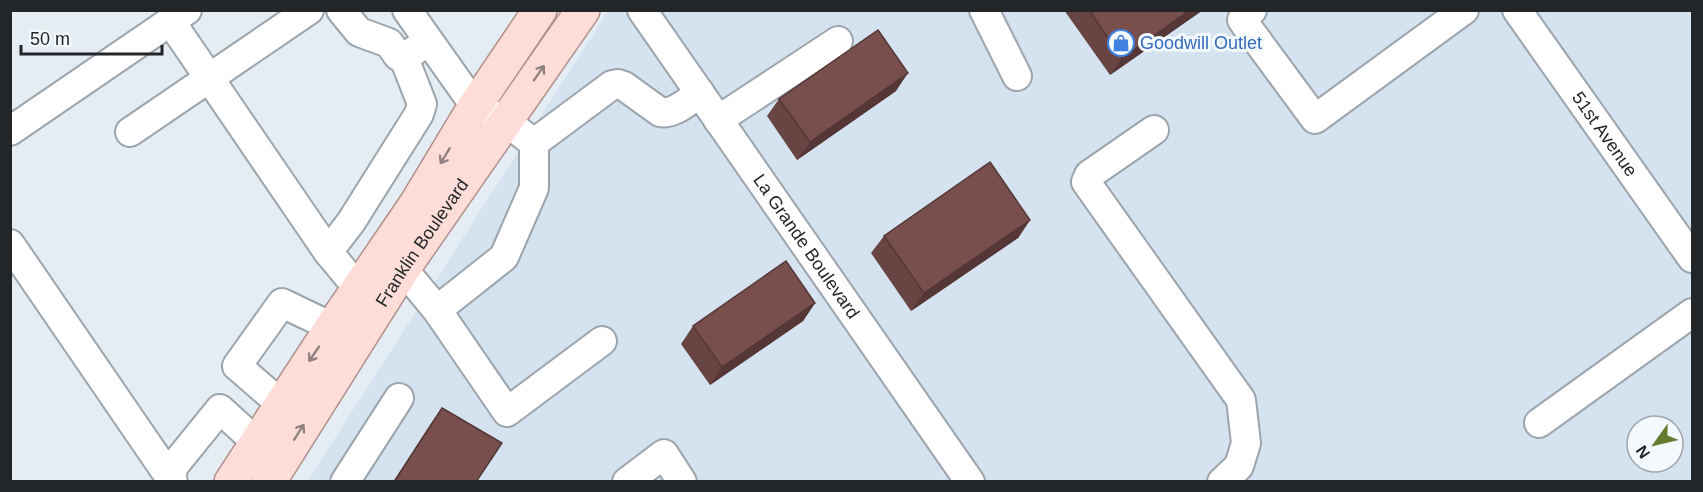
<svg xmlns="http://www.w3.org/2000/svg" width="1703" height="492" font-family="Arial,sans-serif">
  <rect width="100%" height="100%" fill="#e4ecf4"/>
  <!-- built -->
  <path fill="#d5e3f1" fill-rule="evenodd" d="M608,11H1692V481L307,482ZM1637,426H1673V462H1637Z"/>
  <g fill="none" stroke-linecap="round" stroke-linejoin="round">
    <defs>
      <g id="minor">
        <path d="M341,10L359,32L389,43L398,56L404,58L418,48"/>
        <path d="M407,10L475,106L505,121L534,143V188L504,257L437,310"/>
        <path id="s1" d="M642,10L970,482"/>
        <path d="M984,10L1017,76"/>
        <path d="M1252,10L1242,20L1315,119L1464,10"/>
        <path id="s2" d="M1517,10L1692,258"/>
        <path d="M171,22L328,252L358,288"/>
        <path d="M718,120L838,41"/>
        <path d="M1154,130L1089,175L1086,182L1241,400L1246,443L1239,466L1222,482"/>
        <path d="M10,131L187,10"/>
        <path d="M130,132L309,10"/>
        <path d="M534,143L612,85L618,84L624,86L660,112C674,115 688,101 700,93"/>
        <path d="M10,244L173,482"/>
        <path d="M328,252L351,222L419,114L422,104L404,58"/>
        <path d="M403,269L437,310L507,412L602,341"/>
        <path d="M281,404L237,366L282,303L332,327"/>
        <path d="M1539,423L1692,313"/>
        <path d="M171,482L173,467L220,409L256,442"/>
        <path d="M345,482L399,398"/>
        <path d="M627,482L664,454L682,482"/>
      </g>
      <g id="major">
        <path d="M231,482L332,327L416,204L475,106L540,10"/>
        <path id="s3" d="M269,482L403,269L583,10"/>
      </g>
    </defs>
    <!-- minor casing -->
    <use href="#minor" stroke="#9ca4ac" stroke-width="32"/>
    <!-- major casing -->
    <use href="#major" stroke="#b08f8b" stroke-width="36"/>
    <!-- minor -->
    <use href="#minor" stroke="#fff" stroke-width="28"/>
    <!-- major -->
    <use href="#major" stroke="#feddd9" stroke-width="33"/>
  </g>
  <!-- wall -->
  <path fill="#684443" d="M1064,10H1203L1110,75Z
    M896,91L797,160L767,116L779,99Z
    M1030,220L1018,238L911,311L871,253L884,236Z
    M815,303L803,321L710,385L681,344L693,326Z
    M442,408L476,482H393L430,425Z"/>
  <!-- shaded-wall -->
  <path fill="#553737" d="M1190,10H1203L1110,75L1122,58Z
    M908,73L896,91L797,160L810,142Z
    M1030,220L1018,238L911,311L924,293Z
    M815,303L803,321L710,385L722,367Z"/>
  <!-- building -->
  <path fill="#794f4e" stroke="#553737" stroke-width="1.5" d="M1089,10H1190L1122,58Z
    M878,30L908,73L810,142L779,99Z
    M990,162L1030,220L924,293L884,236Z
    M786,261L815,303L722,367L693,326Z
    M442,408L502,443L476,482H394Z"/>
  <!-- one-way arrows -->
  <defs><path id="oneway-shaft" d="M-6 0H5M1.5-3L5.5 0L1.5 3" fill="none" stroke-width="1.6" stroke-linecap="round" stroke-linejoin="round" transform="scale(1.5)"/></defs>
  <g stroke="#908280">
    <use href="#oneway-shaft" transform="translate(539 73) rotate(-55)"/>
    <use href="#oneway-shaft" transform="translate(445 156) rotate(121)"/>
    <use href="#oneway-shaft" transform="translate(314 354) rotate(124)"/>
    <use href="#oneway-shaft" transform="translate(299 432) rotate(-58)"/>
  </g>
  <!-- icons -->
  <defs>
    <symbol id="shop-ring" viewBox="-11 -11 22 22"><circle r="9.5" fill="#f4f9fe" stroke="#3f7fe0" stroke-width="1.5"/><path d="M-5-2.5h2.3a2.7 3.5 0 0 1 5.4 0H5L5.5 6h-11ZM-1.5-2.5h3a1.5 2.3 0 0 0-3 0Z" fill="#3f7fe0"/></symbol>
  </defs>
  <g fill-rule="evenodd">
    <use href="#shop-ring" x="1106" y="28" width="30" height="30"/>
  </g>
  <g text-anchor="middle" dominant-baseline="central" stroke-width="6" stroke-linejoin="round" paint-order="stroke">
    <!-- shop labels -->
    <g font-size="18" fill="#366cbe" stroke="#f4f9fe" text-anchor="start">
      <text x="1140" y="43">Goodwill Outlet</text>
    </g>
    <!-- street labels -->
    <g font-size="18" fill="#222628" stroke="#f4f9fe">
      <text stroke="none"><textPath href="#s2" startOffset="152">51st Avenue</textPath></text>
      <text stroke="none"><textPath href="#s3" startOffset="284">Franklin Boulevard</textPath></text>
      <text stroke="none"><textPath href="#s1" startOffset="288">La Grande Boulevard</textPath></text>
    </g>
  </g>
  <!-- border -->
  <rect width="1703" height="492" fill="none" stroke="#222628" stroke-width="24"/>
  <!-- north arrow -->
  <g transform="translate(1655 444) rotate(236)"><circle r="28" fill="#f4f9fe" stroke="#a0a5a8" stroke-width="1.5"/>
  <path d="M0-4.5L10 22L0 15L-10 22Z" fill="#657c2e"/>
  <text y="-9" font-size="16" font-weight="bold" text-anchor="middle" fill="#222628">N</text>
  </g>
  <!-- scale -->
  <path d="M21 45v9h141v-9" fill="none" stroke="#222628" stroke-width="3"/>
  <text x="30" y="45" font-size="18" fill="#222628" stroke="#f4f9fe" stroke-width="4.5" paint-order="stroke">50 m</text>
</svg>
